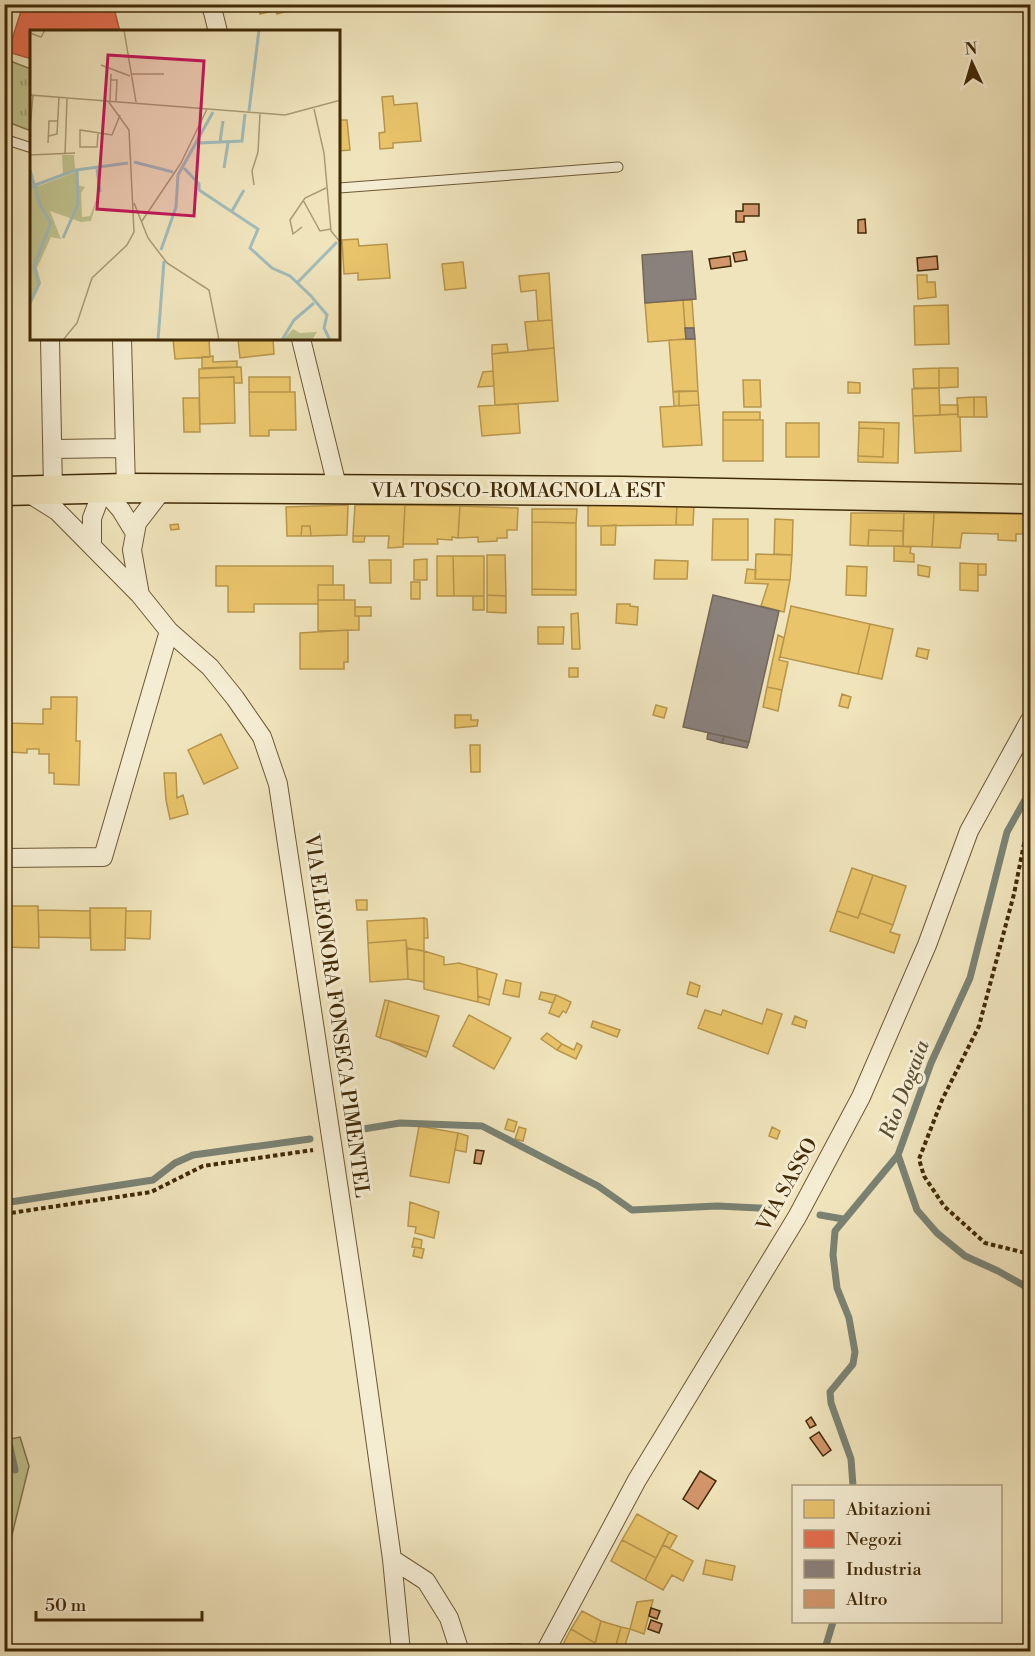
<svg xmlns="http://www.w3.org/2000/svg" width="1035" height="1656" font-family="'Libre Bodoni',serif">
  <defs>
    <pattern id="park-tufts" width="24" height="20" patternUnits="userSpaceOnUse" patternTransform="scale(1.5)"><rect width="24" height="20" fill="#bfc28d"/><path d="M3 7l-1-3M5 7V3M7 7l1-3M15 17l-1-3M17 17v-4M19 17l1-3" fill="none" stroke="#9d9e71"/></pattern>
  </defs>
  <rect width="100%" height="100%" fill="#f0e4bc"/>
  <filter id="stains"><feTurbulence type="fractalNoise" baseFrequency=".00333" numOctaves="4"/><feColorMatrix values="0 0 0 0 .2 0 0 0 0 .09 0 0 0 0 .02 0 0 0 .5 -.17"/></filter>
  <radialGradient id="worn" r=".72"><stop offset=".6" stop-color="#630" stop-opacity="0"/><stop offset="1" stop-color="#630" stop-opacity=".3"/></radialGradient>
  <!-- grass -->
  <path fill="#bfc28d" stroke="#80764a" stroke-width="1.5" d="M20,1437L29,1466L5,1563V1440Z"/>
  <!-- park -->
  <path fill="url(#park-tufts)" stroke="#80764a" stroke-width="1.5" d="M5,59L31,69V131L5,121Z"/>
  <!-- homes -->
  <path fill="#e9c46a" stroke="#b7964c" stroke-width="1.5" d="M257,4H310L277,14L276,10L260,14Z
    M393,96L394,105L417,103L421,141L393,143V148L380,149L379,133L385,132L382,97Z
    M339,120H347L350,150L339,151Z
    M358,239L359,246L387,244L390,278L358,280V273L344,274L342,240Z
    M463,262L466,288L445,290L442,264Z
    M549,273L552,320L538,321L536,290L521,292L519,276Z
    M917,275H927V282H935L936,297L918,299Z
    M683,300H692L694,328H685Z
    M683,300L686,339L648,342L645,303Z
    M948,305L949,344L915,345L914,306Z
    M552,320L554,348L528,350L525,322Z
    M173,339H209L210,357L175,359Z
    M238,339H273L274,354L240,358Z
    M695,339L698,391L673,392L669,340Z
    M507,344L508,352L492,354V345Z
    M554,348L558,401L495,405L492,354Z
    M213,356V362L237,361V367L202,368V357Z
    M241,367L242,383H234V377L199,378V369Z
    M939,368V388H914L913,369Z
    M939,368H958V387L939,388Z
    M493,371L494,386L478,387L483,372Z
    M234,377L235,423L200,424L199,378Z
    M249,377H290V392H249Z
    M743,380H760L761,407H744Z
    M848,382L860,383V393H848Z
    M939,388L940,415L913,416L912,389Z
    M679,391V406H674L673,392Z
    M679,391H698L699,405L679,406Z
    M249,392H295L296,430H269V436H250Z
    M974,397V417H958L957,398Z
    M974,397H986L987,417H974Z
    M183,398H199L200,432H184Z
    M518,404L520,433L482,436L479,406Z
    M699,405L702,445L663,447L660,407Z
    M940,405H958V414L940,415Z
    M723,412H760V420H723Z
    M958,414V417H960L961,451L915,453L913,416Z
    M723,420H763V461H723Z
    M859,422L899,423L898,463L858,462V456L883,457L884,429L859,428Z
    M786,423H819V457H786Z
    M859,428L884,429L883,457L858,456Z
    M348,505L347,535L311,536L310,526H302L301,536H287L286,507Z
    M355,505H405L403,547L388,548L389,536H353Z
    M405,505L460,506L458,538L452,537V540L437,539L438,544H403Z
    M588,505H677L676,525L588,526Z
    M677,505H694L693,525H676Z
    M460,506L518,508L517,530H507V538H497V541L478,542V537L458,538Z
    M532,509H577L576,523L532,522Z
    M851,513H904L903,531L869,530L868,546L850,545Z
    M904,513H934L932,547L903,546Z
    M934,513L1030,514V534H1016V541L998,540V534L962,533L960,548L932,547Z
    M713,519H748V560H712Z
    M775,519L793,520L792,555L774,554Z
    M532,522L576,523V590L532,589Z
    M178,524L179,529L171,530L170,525Z
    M616,525L615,545H601V526Z
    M302,526H310L311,536H301Z
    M869,530L903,531V546H868Z
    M353,536H365L364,542H353Z
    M894,546L911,547L910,553L914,554V562L894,561Z
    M756,554L792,555L790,580L755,579Z
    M487,555H505L506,596L487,595Z
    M437,556H453L454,596H437Z
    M453,556H484V596H454Z
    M427,559V580H414V560Z
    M369,560H391V583H370Z
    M655,560L688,561L687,579H654Z
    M960,563L978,564V591L960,590Z
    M978,564H986V575H978Z
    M918,565L930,567L929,577L918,575Z
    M216,566H333V585H318V604H254V612H228V586H216Z
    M847,566L867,567L866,596L846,595Z
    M747,569L756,570L755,579L790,580L784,612L761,606L768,584L745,583Z
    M411,582H420V599H411Z
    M318,585H344V600H318Z
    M532,589L576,590V595H532Z
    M487,595L506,596V613L487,612Z
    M473,596H484V610H473Z
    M318,600H355V616H359V630L318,631Z
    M617,604H630V606L638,607L637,625L616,623Z
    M791,606L870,624L858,674L780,657Z
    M355,607H371V616H355Z
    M578,613L580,649H572L571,614Z
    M870,624L893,629L882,679L858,674Z
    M538,627H564L563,644H538Z
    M348,630V662H344V669H300V633Z
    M778,635L784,638L779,660L788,662L782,690L767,687Z
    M918,648L929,650L927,659L916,656Z
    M569,668H578V677H569Z
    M767,687L782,690L778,711L763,707Z
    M842,694L851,697L848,708L839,706Z
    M51,697H77L76,741H80L79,785L54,784V773H49V754H39V749H27V753L8,752V777H4V723L43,724V709H51Z
    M656,705L667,708L664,718L653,715Z
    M455,715H471V720H478L477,726L455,728Z
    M221,734L238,768L204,784L188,750Z
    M470,745H480V772H471Z
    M164,773H176L177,798L183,795L188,814L170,819L166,800Z
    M852,868L873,875L858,918L837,911Z
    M873,875L906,886L893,925L860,913Z
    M356,900H367V910H357Z
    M4,906H38L39,948L4,947Z
    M90,908H126L125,950H91Z
    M38,910L90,911V938L39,937Z
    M126,911H151L150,939L125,938Z
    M837,911L858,918L860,913L893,925L890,932L900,935L894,953L830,931Z
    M424,918L427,919L428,938H424Z
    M424,918V951L407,948L406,940L368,943L367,921Z
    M406,940L408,979L370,982L368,943Z
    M407,948L424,951V982L408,979Z
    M424,951L444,957V965L459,963L477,968L478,1002L424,989Z
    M477,968L497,974L490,1000L478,996Z
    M506,980L521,983L519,997L503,994Z
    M690,982L700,986L697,997L687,994Z
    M541,992L556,995L553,1003L539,999Z
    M556,995L571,1002L566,1013L563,1011L559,1017L549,1013Z
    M478,996L490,1000L489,1005L478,1002Z
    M385,1000L389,1001L380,1038L376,1036Z
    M389,1001L439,1016L428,1052L380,1038Z
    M767,1009L782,1014L768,1054L698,1028L705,1010L721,1015L723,1010L762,1024Z
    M469,1015L511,1038L494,1069L453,1046Z
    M795,1016L807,1021L805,1028L792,1024Z
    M593,1021L620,1030L617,1037L591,1027Z
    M547,1033L562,1044L557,1050L541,1039Z
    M390,1041L428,1052L426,1057Z
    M577,1043L582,1046L576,1059L557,1050L562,1044L574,1050Z
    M508,1119L517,1122L514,1132L505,1129Z
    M419,1126L458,1133L449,1183L410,1176Z
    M519,1127L526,1129L523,1141L515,1139Z
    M772,1127L780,1131L777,1139L769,1136Z
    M458,1133L468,1136L466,1152L455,1150Z
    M410,1202L439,1212L434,1238L415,1233L416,1227L408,1226Z
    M414,1238L422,1240L421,1248L412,1247Z
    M415,1247L424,1249L422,1258L413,1256Z
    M637,1514L669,1532L656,1558L622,1540Z
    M669,1532L677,1536L670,1548L663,1545Z
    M622,1540L656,1558L645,1580L611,1561Z
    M663,1545L693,1561L683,1581L672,1575L663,1590L645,1580Z
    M706,1560L735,1566L732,1580L703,1574Z
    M653,1600L644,1634L630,1629L637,1602Z
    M582,1611L601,1621L595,1643L571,1629Z
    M601,1621L621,1627L614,1652H593Z
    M621,1627L630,1629L623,1652H614Z
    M571,1629L595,1643L593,1652H559Z
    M494,1644H509L508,1652H494Z"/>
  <!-- shops -->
  <path fill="#e76f51" stroke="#b55a3b" stroke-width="1.5" d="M40,4H113L120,32H32V59L8,52L23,5L38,10Z"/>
  <!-- industry -->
  <path fill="#8a817c" stroke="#746759" stroke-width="1.5" d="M692,251L696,299L645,303L642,255Z
    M685,328H694L695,339H686Z
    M713,595L779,611L749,742L683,727Z
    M708,733L724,736L722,743L707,739Z
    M724,736L749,742L747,748L722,743Z"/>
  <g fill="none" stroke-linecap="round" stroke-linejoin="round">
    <!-- stream -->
    <path stroke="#7a8274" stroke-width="7" d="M357,1130L400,1123L482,1126L598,1186L632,1210L717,1206L779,1209
      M898,1155L917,1210L937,1233L965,1256L998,1271L1030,1289
      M4,1203L153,1180L175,1163L193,1155L310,1139
      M820,1215L843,1219
      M4,1420L15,1470
      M853,1486L851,1459L831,1403L830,1392L853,1364L855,1352L849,1318L837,1288L833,1255L835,1231L898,1155L931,1063L970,978L1007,832L1030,791
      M824,1652L833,1622"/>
  </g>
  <!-- building -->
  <path fill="#d3966c" stroke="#412a07" stroke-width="1.5" d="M743,204H759V216H744V222H736V211H743Z
    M865,219L866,233H858V220Z
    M745,251L747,260L735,262L733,253Z
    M730,256L731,266L711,269L709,259Z
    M937,256L938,269L918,271L917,258Z
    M1030,841V856L1026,854Z
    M476,1150L484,1151L481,1164L474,1163Z
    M811,1417L816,1425L810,1428L806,1421Z
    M819,1432L831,1450L823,1456L810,1438Z
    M700,1471L716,1481L698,1509L683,1499Z
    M651,1608L660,1611L657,1619L649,1616Z
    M651,1620L662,1624L659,1633L648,1629Z
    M509,1644H520V1652H508Z"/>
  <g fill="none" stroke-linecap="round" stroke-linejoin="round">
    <defs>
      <path id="lane" d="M4,139L32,148
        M339,188L618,167"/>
      <path id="street" d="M211,4L218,32
        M50,339L53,490
        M122,339L126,488
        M301,339L338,490
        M53,449L123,448
        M25,491L57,511L140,595L169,631L210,667L235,698L262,737L278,784L360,1330L392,1559L401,1652
        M92,544V518L103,489L121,510L135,533
        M140,595L132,550L137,523L164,488
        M4,858L103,857L169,631
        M392,1559L426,1581L449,1618L460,1652
        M545,1652L637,1480L797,1217L861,1097L927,945L969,831L1030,720"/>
      <path id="primary" d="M4,491L126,488L622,491L1030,499"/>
    </defs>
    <!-- lane casing -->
    <use href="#lane" stroke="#6d5834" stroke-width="11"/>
    <!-- street casing -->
    <use href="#street" stroke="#6d5834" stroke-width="20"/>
    <!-- primary casing -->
    <use href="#primary" stroke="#412a07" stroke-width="31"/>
    <!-- path -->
    <path stroke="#412a07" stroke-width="4" stroke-dasharray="4.5 3" stroke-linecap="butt" d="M1030,829L1025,839L1014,894L979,1026L942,1100L919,1159L924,1176L944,1206L985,1243L1030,1254
      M4,1214L151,1192L203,1166L313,1150"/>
    <!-- lane -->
    <use href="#lane" stroke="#f5edd3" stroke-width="9"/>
    <!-- street -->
    <use href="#street" stroke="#f5edd3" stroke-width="18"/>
    <!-- primary -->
    <use href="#primary" stroke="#f0e4bc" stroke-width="28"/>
  </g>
  <g text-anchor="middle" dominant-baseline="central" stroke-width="6" stroke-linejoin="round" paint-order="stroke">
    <!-- street labels -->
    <g font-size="20" fill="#412a07" stroke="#f5edd3">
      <text x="518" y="491">VIA TOSCO-ROMAGNOLA EST</text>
      <text transform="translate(336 1016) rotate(82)">VIA ELEONORA FONSECA PIMENTEL</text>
      <text transform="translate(788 1185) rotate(-61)">VIA SASSO</text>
    </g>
    <!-- water labels -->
    <g font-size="21" font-style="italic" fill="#594e34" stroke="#f5edd3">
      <text transform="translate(905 1090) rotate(-69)">Rio Dogaia</text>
    </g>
  </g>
  <!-- overview -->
  <g transform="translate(30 30)">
    <rect width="310" height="310" fill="#f0e4bc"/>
    <path d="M46,142L47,155L55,157L51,163L52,187L60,186L70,159L61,191L51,192L20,181L31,209L21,207L7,238L11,253L0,277V151L9,156ZM263,299L270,303L287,302L282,310H253Z" fill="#bfc28d"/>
    <path d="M32,125H44L45,139L33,144Z" fill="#bfc28d"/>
    <path fill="none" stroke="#a0bcbc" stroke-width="3" d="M219,81L229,0M190,112L193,91M168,113L212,111L215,84M104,132L143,142M154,138L169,154V160L228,199L220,218L242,238L260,246L281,266L297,285L294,298L300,310M194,138L198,113M67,139L70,162M0,140L10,175L21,193L4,236L9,254L0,272M0,157L46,140L98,133M202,181L214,160M33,208L48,174L47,140M131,220L146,177L148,145L183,82M268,252L307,212M128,310L134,231M252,310L264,290L284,273"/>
    <path fill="none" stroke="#aa9a74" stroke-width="1.5" d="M94,0L106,72M0,3L11,7L15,0M71,35L100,46M101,44H134M81,50H87L86,71M0,65L255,85L311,70M80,71L81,44M284,79L294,123L301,201L311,213M0,98L3,65M68,104L67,117H50V100L82,105L90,85M19,106L27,104L29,67M18,113L19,91H28M35,124L37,69M0,125L45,123M224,155L222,141L228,122L230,84M273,170L290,201L301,199M104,173L118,208L137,233L179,260L189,310M112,191L151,133L177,79M272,197L263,204L260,190L275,168L296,158M33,310L47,293L62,248L97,215L104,202L99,100L78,71"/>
    <path fill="#c2185b" fill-opacity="0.15" stroke="#c2185b" stroke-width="3" d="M78,25L174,31L164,186L67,179Z"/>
    <rect width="310" height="310" fill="none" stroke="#412a07" stroke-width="3"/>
  </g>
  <!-- margin -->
  <rect width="1035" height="1656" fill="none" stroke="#f0e4bc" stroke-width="24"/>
  <rect x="6" y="6" width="1023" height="1644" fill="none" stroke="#412a07" stroke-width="3"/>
  <rect x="12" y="12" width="1011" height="1632" fill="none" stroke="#412a07" stroke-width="1.5"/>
  <!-- legend -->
  <rect x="792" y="1485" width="210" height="138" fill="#f5edd3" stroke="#ad9f81" stroke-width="1.5"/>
  <rect x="804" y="1500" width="30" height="18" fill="#e9c46a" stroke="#ad9f81" stroke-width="1.5"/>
  <text x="846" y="1515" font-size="18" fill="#412a07">Abitazioni</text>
  <rect x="804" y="1530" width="30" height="18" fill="#e76f51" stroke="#ad9f81" stroke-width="1.5"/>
  <text x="846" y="1545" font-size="18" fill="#412a07">Negozi</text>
  <rect x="804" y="1560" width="30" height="18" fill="#8a817c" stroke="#ad9f81" stroke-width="1.5"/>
  <text x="846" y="1575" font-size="18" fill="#412a07">Industria</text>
  <rect x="804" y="1590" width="30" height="18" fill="#d3966c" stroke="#ad9f81" stroke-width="1.5"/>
  <text x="846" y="1605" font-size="18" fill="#412a07">Altro</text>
  <!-- north arrow -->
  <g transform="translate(972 63) rotate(356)" stroke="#f5edd3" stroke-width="4.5" paint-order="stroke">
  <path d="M0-4.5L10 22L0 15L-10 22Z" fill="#412a07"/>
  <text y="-9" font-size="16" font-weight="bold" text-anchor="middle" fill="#412a07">N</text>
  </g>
  <!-- scale -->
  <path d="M36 1611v9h166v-9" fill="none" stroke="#412a07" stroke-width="3"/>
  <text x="45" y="1611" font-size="18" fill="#412a07" stroke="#f5edd3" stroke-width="4.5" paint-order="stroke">50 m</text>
  <rect width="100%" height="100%" filter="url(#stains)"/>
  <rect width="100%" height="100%" fill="url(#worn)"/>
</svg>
